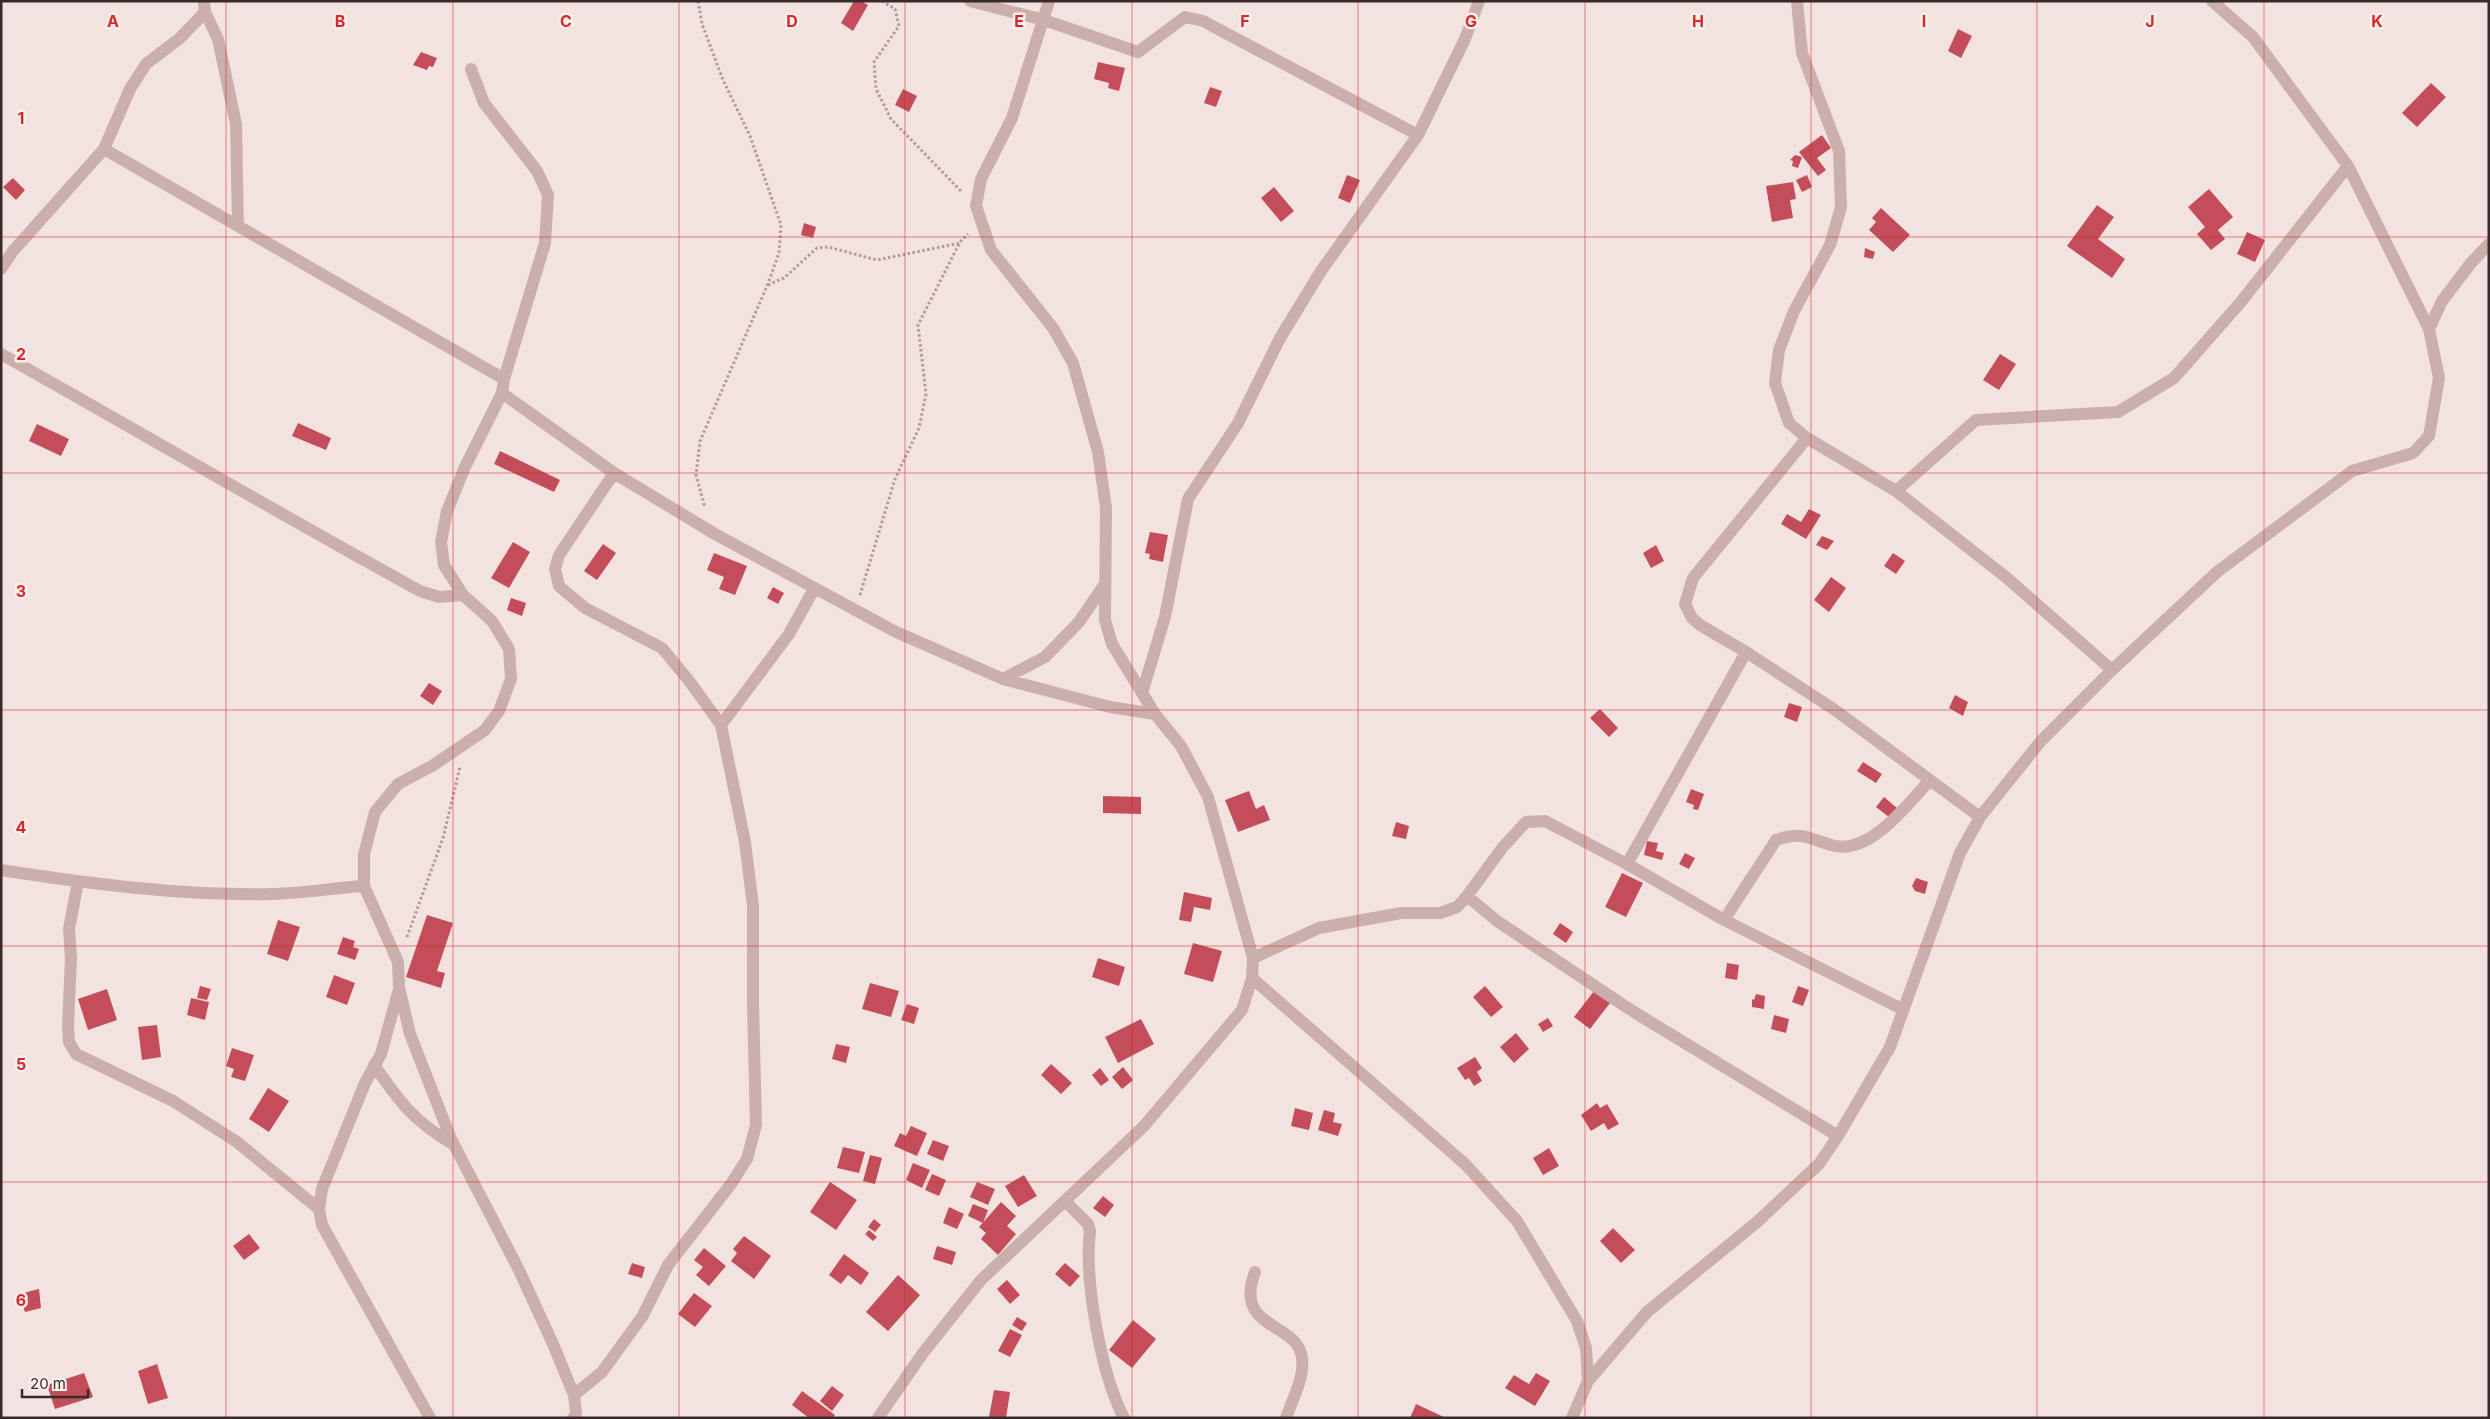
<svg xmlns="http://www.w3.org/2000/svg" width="2490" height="1419" font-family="Inter,sans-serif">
  <rect width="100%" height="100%" fill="#f3e3e0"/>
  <!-- building -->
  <path fill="#c34e5a" d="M854,1H861L868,5L853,31L841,23Z
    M1958,29L1972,36L1961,58L1948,51Z
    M421,52L437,58L433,67L429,66L427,70L413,65Z
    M1098,62L1125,68L1119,91L1108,88L1109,83L1094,79Z
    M2431,83L2446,97L2417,127L2402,113Z
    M1210,87L1222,91L1216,107L1204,103Z
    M903,89L917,96L909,112L895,105Z
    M1822,135L1831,148L1817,158L1826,170L1818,176L1799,152Z
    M1795,155L1802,157L1798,168L1792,166L1793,161L1790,160Z
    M1347,175L1360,180L1350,203L1338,198Z
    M1807,175L1812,187L1802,192L1796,180Z
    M13,178L25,190L16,200L3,187Z
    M1793,182L1796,199L1790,200L1793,218L1772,222L1766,186Z
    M1274,187L1294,211L1281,222L1261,198Z
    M2209,189L2233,217L2218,230L2225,239L2211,250L2197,234L2205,227L2188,207Z
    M2097,205L2114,217L2098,239L2125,259L2112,278L2067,246Z
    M1881,208L1910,235L1893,252L1869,230L1876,222L1872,218Z
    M804,223L816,227L813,238L801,235Z
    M2247,232L2265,240L2255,262L2237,254Z
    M1865,248L1875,252L1873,259L1864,257Z
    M2000,354L2016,364L1999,390L1983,380Z
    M298,423L331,438L326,450L292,436Z
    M37,424L69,439L61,456L29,441Z
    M500,451L560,480L554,492L494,464Z
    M1809,509L1821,515L1806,539L1781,524L1787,514L1801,522Z
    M1150,532L1168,535L1163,562L1149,559L1150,554L1145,553Z
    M1822,536L1834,541L1827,550L1816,545Z
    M513,542L530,552L509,588L491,578Z
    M603,544L616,553L597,580L584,571Z
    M1656,545L1664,561L1651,568L1643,553Z
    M714,553L747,566L735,595L719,589L724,577L707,570Z
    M1893,553L1905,561L1896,574L1884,566Z
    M1831,577L1846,588L1829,612L1814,600Z
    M773,587L784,593L778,604L767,598Z
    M511,598L526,603L522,616L507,610Z
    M429,683L442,691L433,705L420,696Z
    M1955,695L1968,702L1963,716L1949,708Z
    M1789,703L1802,707L1797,722L1784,717Z
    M1600,709L1618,728L1609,737L1590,718Z
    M1863,762L1882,774L1876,783L1857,771Z
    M1691,789L1704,794L1698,810L1693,809L1694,805L1686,802Z
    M1249,791L1256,809L1264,805L1270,820L1238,832L1225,800Z
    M1103,796L1141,797V814L1103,813Z
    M1884,797L1897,808L1889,817L1876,807Z
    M1396,822L1409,826L1406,839L1392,836Z
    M1647,841L1658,843L1656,851L1664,853L1662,860L1644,855Z
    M1685,853L1695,858L1689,869L1679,864Z
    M1622,873L1643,883L1626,917L1605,907Z
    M1916,878L1928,882L1925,894L1915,891L1912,886Z
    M1184,892L1212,898L1210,910L1194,907L1191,922L1179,920Z
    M427,915L453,923L437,971L445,973L441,988L406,977Z
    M278,920L300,927L288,961L267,954Z
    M1560,923L1573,932L1566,943L1553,934Z
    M343,937L355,941L353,947L359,949L355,960L337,954Z
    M1193,943L1222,951L1213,982L1184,974Z
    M1098,958L1125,967L1119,986L1092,977Z
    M1727,963L1739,965L1737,980L1725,978Z
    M334,975L355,983L347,1005L326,997Z
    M870,983L899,991L891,1017L862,1009Z
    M200,986L211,989L207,1000L197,998Z
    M1485,986L1503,1007L1491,1017L1473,997Z
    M1798,986L1809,990L1803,1006L1792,1002Z
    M107,989L117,1020L88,1030L78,999Z
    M1594,991L1610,1003L1590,1029L1574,1017Z
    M1756,994L1765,996L1764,1009L1752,1007V999L1754,1000Z
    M191,998L209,1002L205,1020L187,1015Z
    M907,1004L919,1008L914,1024L901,1020Z
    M1774,1015L1789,1019L1786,1033L1771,1029Z
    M1548,1018L1553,1026L1543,1032L1538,1024Z
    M1141,1019L1154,1044L1118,1063L1105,1037Z
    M157,1025L161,1057L142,1060L138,1027Z
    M1516,1033L1529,1049L1514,1063L1500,1047Z
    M836,1044L850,1047L846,1063L832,1059Z
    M232,1048L254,1055L245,1081L231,1077L234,1069L226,1066Z
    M1475,1057L1482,1068L1477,1072L1482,1081L1474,1086L1469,1078L1465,1080L1457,1068Z
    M1051,1064L1072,1083L1061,1094L1041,1075Z
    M1123,1067L1133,1080L1122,1089L1112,1077Z
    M1100,1068L1109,1080L1101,1086L1092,1075Z
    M268,1088L289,1101L269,1132L249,1119Z
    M1597,1103L1600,1108L1607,1104L1619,1124L1608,1130L1604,1123L1591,1131L1581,1115Z
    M1295,1108L1313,1113L1309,1130L1291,1126Z
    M1324,1110L1335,1113L1333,1122L1342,1124L1338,1136L1318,1130Z
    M911,1126L927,1133L917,1156L894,1146L900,1133L906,1136Z
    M933,1140L949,1146L943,1161L927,1154Z
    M843,1147L865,1152L859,1173L837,1168Z
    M1549,1148L1559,1166L1543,1175L1533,1158Z
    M870,1155L882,1158L875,1184L863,1181Z
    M913,1163L930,1170L922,1188L906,1180Z
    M932,1174L946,1180L939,1196L925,1190Z
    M1024,1175L1037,1196L1018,1207L1005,1186Z
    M830,1182L857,1200L836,1230L810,1212Z
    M977,1182L995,1189L988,1205L970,1197Z
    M1103,1196L1114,1205L1105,1217L1093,1208Z
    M1001,1202L1016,1216L1007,1226L1016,1234L998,1255L981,1239L986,1233L979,1227Z
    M973,1204L988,1210L983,1223L968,1216Z
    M949,1207L964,1214L957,1229L943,1223Z
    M874,1219L881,1225L875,1232L868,1227Z
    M1613,1228L1635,1250L1621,1263L1600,1241Z
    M869,1230L877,1237L873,1241L865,1234Z
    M249,1234L260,1248L244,1260L233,1246Z
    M744,1236L771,1256L754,1279L731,1261L737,1253L733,1249Z
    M937,1246L956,1252L952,1265L933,1259Z
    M704,1248L726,1266L709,1286L696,1275L703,1267L694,1260Z
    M844,1254L869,1273L861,1285L848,1275L841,1284L829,1275Z
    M632,1263L645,1267L642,1278L628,1274Z
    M1065,1263L1080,1276L1070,1287L1055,1274Z
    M898,1275L920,1295L888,1331L866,1312Z
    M1007,1280L1020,1295L1010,1304L997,1289Z
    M39,1289L41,1308L25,1312L19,1294Z
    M694,1293L712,1306L695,1327L678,1314Z
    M1017,1317L1027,1323L1022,1331L1012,1325Z
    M1133,1320L1156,1339L1132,1368L1109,1350Z
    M1010,1329L1022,1335L1010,1357L998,1351Z
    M157,1364L168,1398L148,1404L138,1371Z
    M84,1373L93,1397L55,1409L47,1385Z
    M1536,1373L1550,1381L1535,1406L1505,1388L1514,1375L1529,1384Z
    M832,1386L844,1395L832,1411L820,1401Z
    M994,1390L1010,1392L1006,1418L989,1417Z
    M802,1391L835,1415L833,1418H809L792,1405Z
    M1416,1404L1446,1418H1410Z"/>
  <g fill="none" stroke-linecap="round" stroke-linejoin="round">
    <!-- path -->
    <path stroke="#b79896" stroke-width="3" stroke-dasharray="2.5 2.5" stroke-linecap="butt" d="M698,1L702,24L723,80L750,136L781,225L779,253L767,286L700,441L696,475L705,508
      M882,1L895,9L899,26L874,62L876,89L891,119L961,191
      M768,285L784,278L817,248L828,247L877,260L960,243
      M860,595L895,479L919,428L926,394L918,325L960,242L968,234
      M407,937L443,838L460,767"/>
    <!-- minor -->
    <path stroke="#cbafac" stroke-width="12" d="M970,1L1044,20L1138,52L1185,17L1203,21L1418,135
      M1797,1L1802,53L1839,151L1841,207L1830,245L1794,311L1779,350L1775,383L1789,423L1807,438L1896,491L2007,578L2112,670
      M2212,1L2253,37L2348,166L2429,329
      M205,12L218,39L236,124L238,226
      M471,69L484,103L537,171L548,195L545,243L504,379
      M104,149L504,379L502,393L465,467L447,511L441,542L444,565L463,595L492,621L509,649L511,679L499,711L485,730L432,766L398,784L375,812L364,854V886L398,962L399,987L410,1034L451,1139L519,1270L553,1344L574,1395L576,1414L573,1418
      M1,269L13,251L104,149L130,89L146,64L180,38L205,12L204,1
      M1,354C141,433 280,514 420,591L439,597L463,595
      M502,393L614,473L715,534L894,631L1003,679L1110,707L1155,714
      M1807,438L1693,578L1685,604L1692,618L1700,625L1746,652L1835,710L1980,817
      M1896,491L1976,420L2118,412L2174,378L2240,303L2348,166
      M1003,679L1045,657L1079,622L1105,584
      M1142,693L1165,617L1188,499L1238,423L1280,338L1321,271L1418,135L1465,39L1479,1
      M721,725L789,634L814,589
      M1627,864L1746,652
      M1,870C91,884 183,896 273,894C304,893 334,888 364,886
      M78,882L69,929L71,958L68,1026L69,1042L76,1054L173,1101L237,1142L319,1209
      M1467,896L1497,921L1634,1012L1838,1136
      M1724,920L1776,840C1802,831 1807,838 1831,845C1868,857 1907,805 1929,781
      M1253,958L1319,928L1401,913H1440L1457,907L1467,896L1503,847L1526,822L1545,821L1627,864L1724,920L1902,1009
      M1252,978L1465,1164L1517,1221L1577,1321L1586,1348L1588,1381
      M399,989L381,1054L365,1083L322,1189L319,1209L322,1225L430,1418
      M374,1065C399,1101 414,1122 453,1144
      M1065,1201L1088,1224L1090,1231C1084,1280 1101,1374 1124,1418
      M1255,1272C1233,1331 1298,1321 1302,1358C1305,1377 1292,1400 1286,1418
      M574,1395L602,1372L642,1317L668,1265L731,1184L747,1159L756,1125L753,1003V906L745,842L721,725L690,682L662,648L585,608L559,586L555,569L559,555L614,473
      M878,1418L923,1353L981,1280L1144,1126L1242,1010L1252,978L1253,958L1208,797L1181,746L1155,714L1112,644L1105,620L1106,508L1098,452L1073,363L1053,328L991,250L976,206L981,179L1012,118L1049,1
      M1572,1418L1588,1381L1647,1312L1757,1222L1819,1164L1838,1136L1890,1047L1960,853L1980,817L2040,742L2112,670L2217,572L2352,471L2413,453L2429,436L2439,378L2429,329L2442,301L2471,263L2489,244"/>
  </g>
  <!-- grid -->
  <path fill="none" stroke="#d62828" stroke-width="1" stroke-opacity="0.55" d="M226,1V1418M453,1V1418M679,1V1418M905,1V1418M1132,1V1418M1358,1V1418M1585,1V1418M1811,1V1418M2037,1V1418M2264,1V1418M1,237H2489M1,473H2489M1,710H2489M1,946H2489M1,1182H2489"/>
  <g font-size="16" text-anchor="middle" font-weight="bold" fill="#d62828" stroke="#faefec" stroke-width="5" stroke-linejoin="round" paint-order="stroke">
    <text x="113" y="27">A</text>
    <text x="340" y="27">B</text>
    <text x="566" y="27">C</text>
    <text x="792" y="27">D</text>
    <text x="1019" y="27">E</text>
    <text x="1245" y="27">F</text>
    <text x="1471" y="27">G</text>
    <text x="1698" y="27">H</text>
    <text x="1924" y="27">I</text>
    <text x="2150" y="27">J</text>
    <text x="2377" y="27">K</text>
    <text x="21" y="124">1</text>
    <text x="21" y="360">2</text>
    <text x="21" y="597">3</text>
    <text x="21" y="833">4</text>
    <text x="21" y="1070">5</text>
    <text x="21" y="1306">6</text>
  </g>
  <!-- border -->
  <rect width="2490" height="1419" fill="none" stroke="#392a2b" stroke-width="5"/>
  <!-- scale -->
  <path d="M22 1389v8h66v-8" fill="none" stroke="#392a2b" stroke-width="2.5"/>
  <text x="30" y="1389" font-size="15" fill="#392a2b" stroke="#faefec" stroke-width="4" paint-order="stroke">20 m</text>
</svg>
